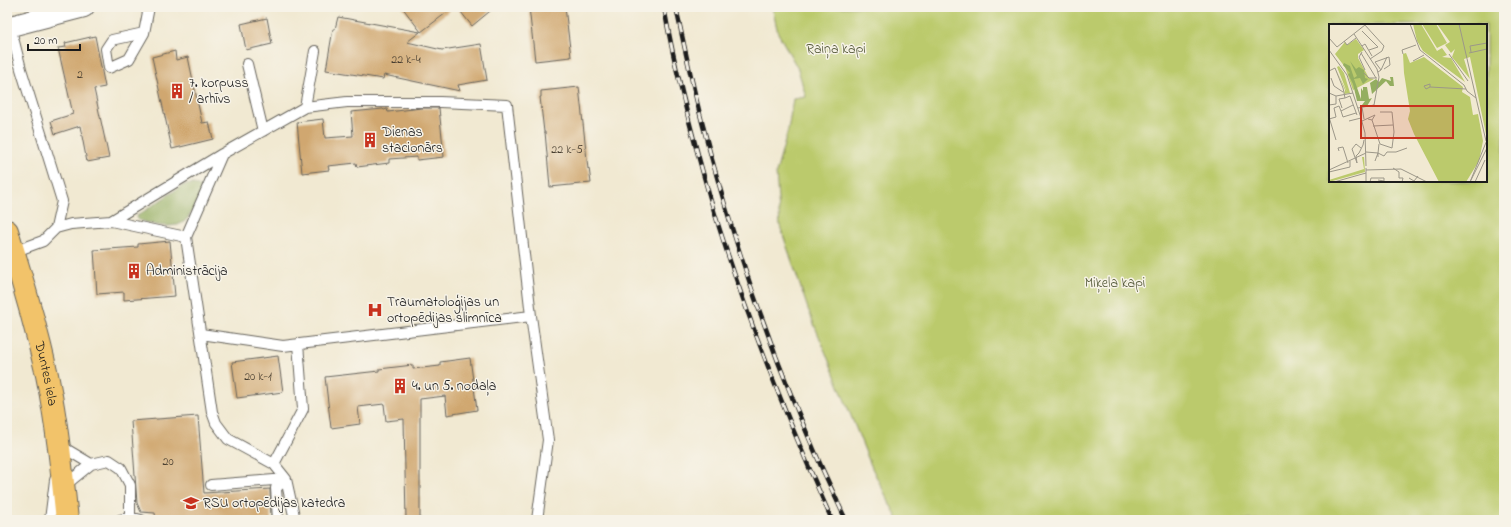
<svg xmlns="http://www.w3.org/2000/svg" width="1511" height="527" font-family="'Indie Flower',sans-serif">
  <rect width="100%" height="100%" fill="#f7f3e8"/>
  <filter id="ink" filterUnits="userSpaceOnUse"><feTurbulence type="fractalNoise" baseFrequency=".025" numOctaves="2"/><feDisplacementMap in="SourceGraphic" scale="8" xChannelSelector="R" yChannelSelector="G"/><feConvolveMatrix kernelMatrix="1 2 1 2 8 2 1 2 1" color-interpolation-filters="sRGB"/></filter>
  <filter id="wash" filterUnits="userSpaceOnUse"><feTurbulence type="fractalNoise" baseFrequency=".012" numOctaves="4" result="noise"/><feDisplacementMap in="SourceGraphic" scale="16" xChannelSelector="R" yChannelSelector="G"/><feGaussianBlur stdDeviation="0.9" result="paint"/><feColorMatrix in="noise" values="0 0 0 0 0 0 0 0 0 0 0 0 0 0 0 0 0 1.4 0 .05"/><feComposite in="paint" operator="in"/></filter>
  <g filter="url(#wash)">
    <rect width="100%" height="100%" fill="#f1e9d2"/>
    <!-- green -->
    <path fill="#bbca6c" stroke="#6c7344" fill-rule="evenodd" d="M772,7H1504V520H898L872,468L808,309L780,226L776,173L788,130L793,99L806,97L798,69L778,33ZM1330,25H1486V181H1330Z"/>
    <!-- forest -->
    <path fill="#94ae60" stroke="#58653e" d="M194,184L203,189V191C198,200 193,211 187,219C177,231 149,225 137,219V216L183,185Z"/>
    <g id="blocks">
      <!-- building -->
      <path fill="#d0a76f" d="M402,7H454L421,32Z
        M457,7H495L472,26Z
        M529,7H565L571,57L535,61Z
        M338,17L420,32L407,42L442,50L481,44L487,80L458,85L460,91L384,75L383,79L326,70L333,29H335Z
        M267,18L272,44L246,50L241,24Z
        M95,36L105,87L94,89L109,158L87,162L80,126L55,134L51,121L73,114L58,48L66,47L65,43Z
        M175,51L176,60L188,57L202,123L209,122L213,139L172,149L152,57Z
        M579,87L588,169L589,168L591,183L550,187L545,132H544L540,97H541V91Z
        M421,108H439L444,157L417,160V157L389,159V163L357,167L356,163L328,166L329,170L302,173L297,122L323,119L325,138L353,136L351,112L383,109L384,110L387,109L388,112Z
        M170,241L175,296L124,300V292L97,294L94,250L138,247V244Z
        M278,356L283,392L237,398L232,362Z
        M470,358L477,410L447,415L445,396L420,399V520H406L404,419L386,421L384,404L358,407L360,424L331,428L325,377L379,371V369L413,365V369L440,366V362Z
        M198,416L204,493L270,489L271,520H156L155,513L141,512L137,503L131,421Z"/>
    </g>
  </g>
  <g filter="url(#ink)">
    <use href="#blocks" fill-opacity="0" stroke="#67645c" stroke-width="1"/>
    <g fill="none" stroke-linecap="round" stroke-linejoin="round">
      <defs>
        <path id="service" d="M10,26L21,69L62,201L56,228L43,241L13,252
          M144,33L112,40L106,49L109,68L129,59L144,33L149,7
          M247,64L263,131
          M305,107L347,102H440L507,105L531,316L548,440L537,520
          M222,154L305,107L315,51
          M111,221L186,237L212,412L216,423L228,439L274,464L286,479L295,520
          M56,228L71,224L111,221L222,154L186,237
          M201,334L283,346L531,316
          M59,445L91,464L64,486
          M91,464L109,460L121,468L130,485V517
          M274,464L303,409L298,344
          M211,485L286,479
          M50,520L55,480
          M120,520L130,517L141,520
          M278,520L276,488L286,479"/>
        <path id="minor" d="M7,27L84,7"/>
        <g id="primary">
          <path id="s1" d="M7,231C22,278 36,327 47,375C57,423 62,472 67,520"/>
        </g>
      </defs>
      <!-- service casing -->
      <use href="#service" stroke="#67645c" stroke-width="12"/>
      <!-- minor casing -->
      <use href="#minor" stroke="#67645c" stroke-width="22"/>
      <!-- primary casing -->
      <use href="#primary" stroke="#67645c" stroke-width="24"/>
      <!-- service -->
      <use href="#service" stroke="#fff" stroke-width="10"/>
      <!-- minor -->
      <use href="#minor" stroke="#fff" stroke-width="20"/>
      <!-- primary -->
      <use href="#primary" stroke="#f2c36a" stroke-width="22"/>
      <defs>
        <path id="rail" d="M664,7C675,71 692,135 710,198C743,308 785,415 832,520
          M676,7C684,45 692,84 702,122C737,258 785,393 846,520"/>
      </defs>
      <!-- rail casing -->
      <use href="#rail" stroke="#1c1c1c" stroke-width="4.5"/>
      <!-- rail -->
      <use href="#rail" stroke="#f7f3e8" stroke-width="3" stroke-dasharray="9" stroke-linecap="butt"/>
    </g>
  </g>
  <!-- icons -->
  <defs>
    <symbol id="building-bare" viewBox="-9 -9 18 18"><path d="M-4-6H4V6H1V3H-1V6H-4ZM-2.5-4.3h1.7v1.8h-1.7ZM.8-4.3h1.7v1.8H.8ZM-2.5-1h1.7V.8h-1.7ZM.8-1h1.7V.8H.8Z" fill="#c8321e" stroke="#f7f3e8" stroke-width="2.5" paint-order="stroke"/></symbol>
    <symbol id="hospital-bare" viewBox="-9 -9 18 18"><path d="M-5-5h3v3.5h4V-5h3V5h-3V1.5h-4V5h-3Z" fill="#c8321e" stroke="#f7f3e8" stroke-width="2.5" paint-order="stroke"/></symbol>
    <symbol id="school-bare" viewBox="-9 -9 18 18"><path d="M0-5L7-2L0 1L-7-2ZM-4 1L0 2.5L4 1V4Q0 6-4 4Z" fill="#c8321e" stroke="#f7f3e8" stroke-width="2.5" paint-order="stroke"/></symbol>
  </defs>
  <g fill-rule="evenodd">
    <use href="#building-bare" x="166" y="80" width="22" height="22"/>
    <use href="#building-bare" x="359" y="129" width="22" height="22"/>
    <use href="#building-bare" x="123" y="260" width="22" height="22"/>
    <use href="#hospital-bare" x="364" y="299" width="22" height="22"/>
    <use href="#building-bare" x="389" y="375" width="22" height="22"/>
    <use href="#school-bare" x="180" y="492" width="22" height="22"/>
  </g>
  <g text-anchor="middle" dominant-baseline="central" stroke-width="3" stroke-linejoin="round" paint-order="stroke">
    <!-- number labels -->
    <g font-size="12" fill="#493f31">
      <text x="406" y="60">22 k-4</text>
      <text x="80" y="75">2</text>
      <text x="567" y="150">22 k-5</text>
      <text x="258" y="377">20 k-1</text>
      <text x="168" y="462">20</text>
    </g>
    <!-- park labels -->
    <g font-size="14" fill="#545938" stroke="#f7f3e8">
      <text x="836" y="49">Raiņa kapi</text>
      <text x="1115" y="283">Miķeļa kapi</text>
    </g>
    <!-- poi labels -->
    <g font-size="14" fill="#1c1c1c" stroke="#f7f3e8" text-anchor="start">
      <text x="189" y="83">7. korpuss<tspan x="189" dy="16">/ arhīvs</tspan></text>
      <text x="382" y="132">Dienas<tspan x="382" dy="16">stacionārs</tspan></text>
      <text x="146" y="271">Administrācija</text>
      <text x="387" y="302">Traumatoloģijas un<tspan x="387" dy="16">ortopēdijas slimnīca</tspan></text>
      <text x="412" y="386">4. un 5. nodaļa</text>
      <text x="203" y="503">RSU ortopēdijas katedra</text>
    </g>
    <!-- street labels -->
    <g font-size="14" fill="#1c1c1c" stroke="#f7f3e8">
      <text stroke="none"><textPath href="#s1" startOffset="148">Duntes iela</textPath></text>
    </g>
  </g>
  <!-- overview -->
  <g transform="translate(1329 24)">
    <rect width="158" height="158" fill="#f1e9d2"/>
    <path d="M84,0H92L108,27L113,24L118,31L113,33L122,34L136,58L94,27L88,17ZM93,0H107L118,19L108,24ZM108,0H158V115L141,33L135,35L141,55L123,33L126,25L122,29L116,21L121,18ZM27,15L35,26L29,30V34L40,54L45,55L24,66L16,43L6,30L16,18L18,21ZM77,29L81,39L95,33L134,63L133,68L141,73L144,91L149,90L154,117L150,137L137,158H110L85,110L79,95L81,87L75,49L74,30ZM10,42L15,49L21,69L15,70L16,66L6,44L18,68L8,43ZM33,133H35L36,148L0,158V156L35,145Z" fill="#bbca6c"/>
    <path d="M21,37L27,45L30,43L35,46L36,54L39,55L34,60L31,54L25,55L32,75V64L34,67V63H38L40,75L43,74L38,82L33,81L36,77H28L24,60L19,50L21,49L14,41L15,39L21,42L25,54L28,52ZM61,53H64L65,62H61L57,57L43,70L41,59L47,55L50,58L53,54L62,57Z" fill="#94ae60"/>
    <path fill="none" stroke="#9c9789" stroke-width="1" d="M35,0L55,22L53,27L41,35M81,0L91,26L135,61L138,67L147,74M130,0L157,117M33,7L49,23L40,26M25,10L48,45L50,53L45,81L29,84M0,14L8,23L36,1M15,17L18,21L27,14M33,22L36,20L43,32M0,26L18,51L32,94L36,109L37,142M33,28L30,33L36,46M142,28L141,22L158,19M32,29L47,54M140,29L158,25M74,30L73,26L87,21M120,30L139,57M84,37L95,31M52,46L58,33M0,47L6,44L14,64L16,74L10,75L13,84M49,48L52,46L46,38L60,33L61,41L55,45M35,49L40,54H48M2,54L5,62L14,68M101,63L97,65L95,62L101,60V63L137,65M0,69L7,72L24,69M16,74L21,72L28,91M0,81L7,80V72M10,82L12,87L24,81M33,83L35,95M12,87L14,93L27,89M0,93L7,116M0,95L7,93L5,84L10,82M39,95L43,96L51,120L63,124L65,108L63,88H51M20,97L32,94M33,97L46,91L43,96M44,102L64,101M32,124L27,120L23,125L28,139L27,132L30,129L34,121L35,116M10,127L9,124L14,123L19,139M37,128L49,129L50,120M49,129L55,132L58,128H67L78,124M46,137L49,129V133M64,144L70,148V154H74L73,158M0,146L37,129M37,146L72,145L98,158M0,148L21,143V137M80,154L85,157L89,152M5,158L37,149M37,158V144M41,158L42,154H55V157L49,156M141,158L158,116M141,158L158,124M146,158L156,136"/>
    <path fill="#c8321e" fill-opacity="0.15" stroke="#c8321e" stroke-width="2" d="M32,82H124V114H32Z"/>
    <rect width="158" height="158" fill="none" stroke="#1c1c1c" stroke-width="2"/>
  </g>
  <!-- margin -->
  <rect width="1511" height="527" fill="none" stroke="#f7f3e8" stroke-width="24"/>
  <!-- scale -->
  <path d="M28 44v6h52v-6" fill="none" stroke="#1c1c1c" stroke-width="2"/>
  <text x="34" y="44" font-size="12" fill="#1c1c1c" stroke="#f7f3e8" stroke-width="3" paint-order="stroke">20 m</text>
</svg>
